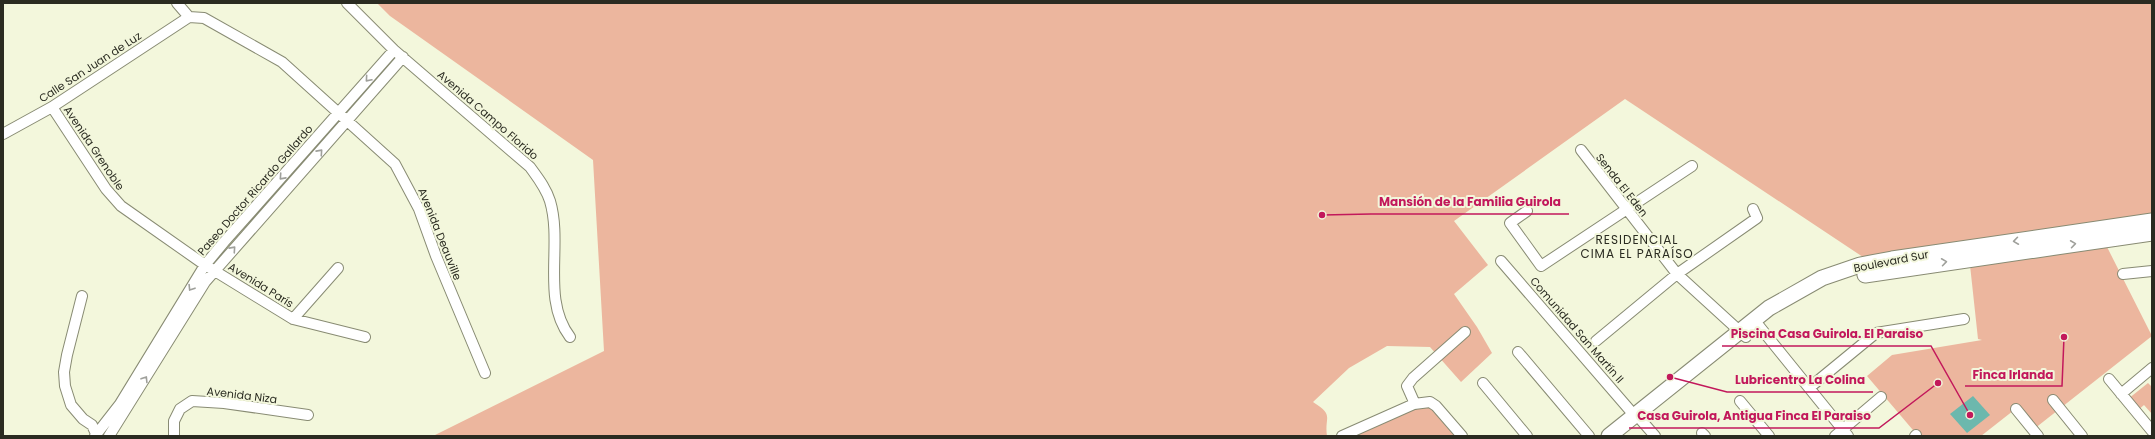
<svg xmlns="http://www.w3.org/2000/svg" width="2155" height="439" font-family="Poppins,sans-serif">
  <rect width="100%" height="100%" fill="#f3f7dc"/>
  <!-- green -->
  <path fill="#ecb69e" d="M377,3H2152V218L1866,259L1625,99L1454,221L1488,265L1454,294L1477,327L1492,353L1461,382L1430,347L1387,346L1349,368L1313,402C1335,416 1324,416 1327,436H433L604,351L593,160L390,16Z
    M2105,243L2152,336L2034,429L2018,407L1981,436H1918L1867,376L1892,355L1982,340L1978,339L1970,265Z
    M2148,383L2152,387V414L2144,405L2137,411L2128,399Z
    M1412,405L1438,408L1462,436H1343Z"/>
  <!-- water -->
  <path fill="#6cb8ad" d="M1973,396L1990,415L1967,433L1950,414Z"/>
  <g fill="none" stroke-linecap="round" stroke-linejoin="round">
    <defs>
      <path id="minor" d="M177,3L189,17L204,18L282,62L395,164L419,209L436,256L485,373
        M347,3L394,50L530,167C538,178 546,188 550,201C563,245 541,299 570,337
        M52,107L106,189L121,206L205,265L293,319L365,337
        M3,134L52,107L189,17
        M1581,150L1677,274L1746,337
        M1527,211L1510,223L1541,266L1692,166
        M1501,261L1634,415
        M2123,274L2152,271
        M82,296L67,355L64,372L65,386L71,405L83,419L92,425L97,436
        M293,319L338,268
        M1759,326L1848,436
        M1596,341L1677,274L1757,218L1753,209
        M1518,352L1589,436
        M2109,379L2152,431
        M1483,383L1527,436
        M1809,388L1876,333L1964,319
        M2121,394L2152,368
        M2053,400L2082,436
        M1740,401L1769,436
        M1415,404L1407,386L1413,378L1465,332
        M2016,409L2038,436
        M1641,420L1655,436
        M1702,433L1705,436
        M95,436L120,404L205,265L224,242L394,50
        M109,436L205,282L403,57
        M174,436V421L180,409L192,401L224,403L308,415
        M1342,436L1414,404L1430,402L1436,406L1462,436
        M1835,436L1881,397
        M1915,436L1916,435"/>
      <path id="highway" d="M1865,275L2152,233
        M1609,436L1769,308L1822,278L1860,265L1892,259L2152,221"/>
    </defs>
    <!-- minor casing -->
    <use href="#minor" stroke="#888b73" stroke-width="12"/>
    <!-- highway casing -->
    <use href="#highway" stroke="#888b73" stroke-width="17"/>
    <!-- minor -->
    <use href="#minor" stroke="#fff" stroke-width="10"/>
    <!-- highway -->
    <use href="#highway" stroke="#fff" stroke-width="15"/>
  </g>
  <!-- one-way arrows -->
  <defs><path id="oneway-chevron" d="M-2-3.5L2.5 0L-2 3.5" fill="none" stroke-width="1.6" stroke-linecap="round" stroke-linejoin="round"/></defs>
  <g stroke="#9fa09b">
    <use href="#oneway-chevron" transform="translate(368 79) rotate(131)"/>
    <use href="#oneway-chevron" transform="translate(320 152) rotate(-48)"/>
    <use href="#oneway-chevron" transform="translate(282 177) rotate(132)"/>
    <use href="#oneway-chevron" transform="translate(2016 241) rotate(172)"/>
    <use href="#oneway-chevron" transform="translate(2073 244) rotate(-8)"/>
    <use href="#oneway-chevron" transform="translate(233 249) rotate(-48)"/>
    <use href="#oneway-chevron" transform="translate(1944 262) rotate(-8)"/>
    <use href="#oneway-chevron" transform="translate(191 288) rotate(122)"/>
    <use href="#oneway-chevron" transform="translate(145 379) rotate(-58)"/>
  </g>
  <g text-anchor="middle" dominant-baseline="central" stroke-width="4" stroke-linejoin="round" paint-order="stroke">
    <!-- street labels -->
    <g font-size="11" fill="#2a2b21" stroke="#f3f7dc">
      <text transform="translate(90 67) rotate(-33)">Calle San Juan de Luz</text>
      <text transform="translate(488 115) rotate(41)">Avenida Campo Florido</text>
      <text transform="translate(94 148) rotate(56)">Avenida Grenoble</text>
      <text transform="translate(1622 185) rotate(52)">Senda El Eden</text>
      <text transform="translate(255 190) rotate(-49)">Paseo Doctor Ricardo Gallardo</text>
      <text transform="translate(440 234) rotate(68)">Avenida Deauville</text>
      <text transform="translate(1891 261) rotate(-11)">Boulevard Sur</text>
      <text transform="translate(261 285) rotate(32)">Avenida París</text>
      <text transform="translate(1577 330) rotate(49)">Comunidad San Martín II</text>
      <text transform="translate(242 395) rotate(7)">Avenida Niza</text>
    </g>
    <!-- neighbourhood labels -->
    <g font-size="12" letter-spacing="1" fill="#2a2b21" stroke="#f3f7dc">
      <text x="1637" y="239">RESIDENCIAL<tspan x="1637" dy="14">CIMA EL PARAÍSO</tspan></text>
    </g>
  </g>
  <!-- callouts -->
  <path fill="none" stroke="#c2185b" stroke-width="1.5" d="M1322 215L1371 214H1569M1970 415L1931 346H1722M2064 337L2062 386H1965M1670 377L1727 392H1873M1938 383L1879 428H1629"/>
  <g fill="#c2185b" stroke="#f3f7dc" stroke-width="1.5">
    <circle cx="1322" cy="215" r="4"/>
    <circle cx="1970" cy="415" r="4"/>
    <circle cx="2064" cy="337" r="4"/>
    <circle cx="1670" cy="377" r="4"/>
    <circle cx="1938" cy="383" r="4"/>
  </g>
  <g font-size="12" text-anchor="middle" font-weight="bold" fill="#c2185b" stroke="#f3f7dc" stroke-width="4" stroke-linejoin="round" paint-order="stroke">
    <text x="1470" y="206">Mansión de la Familia Guirola</text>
    <text x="1827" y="338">Piscina Casa Guirola. El Paraiso</text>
    <text x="2013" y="379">Finca Irlanda</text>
    <text x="1800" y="384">Lubricentro La Colina</text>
    <text x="1754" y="420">Casa Guirola, Antigua Finca El Paraiso</text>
  </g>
  <!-- border -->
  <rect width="2155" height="439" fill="none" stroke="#2a2b21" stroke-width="8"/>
</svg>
